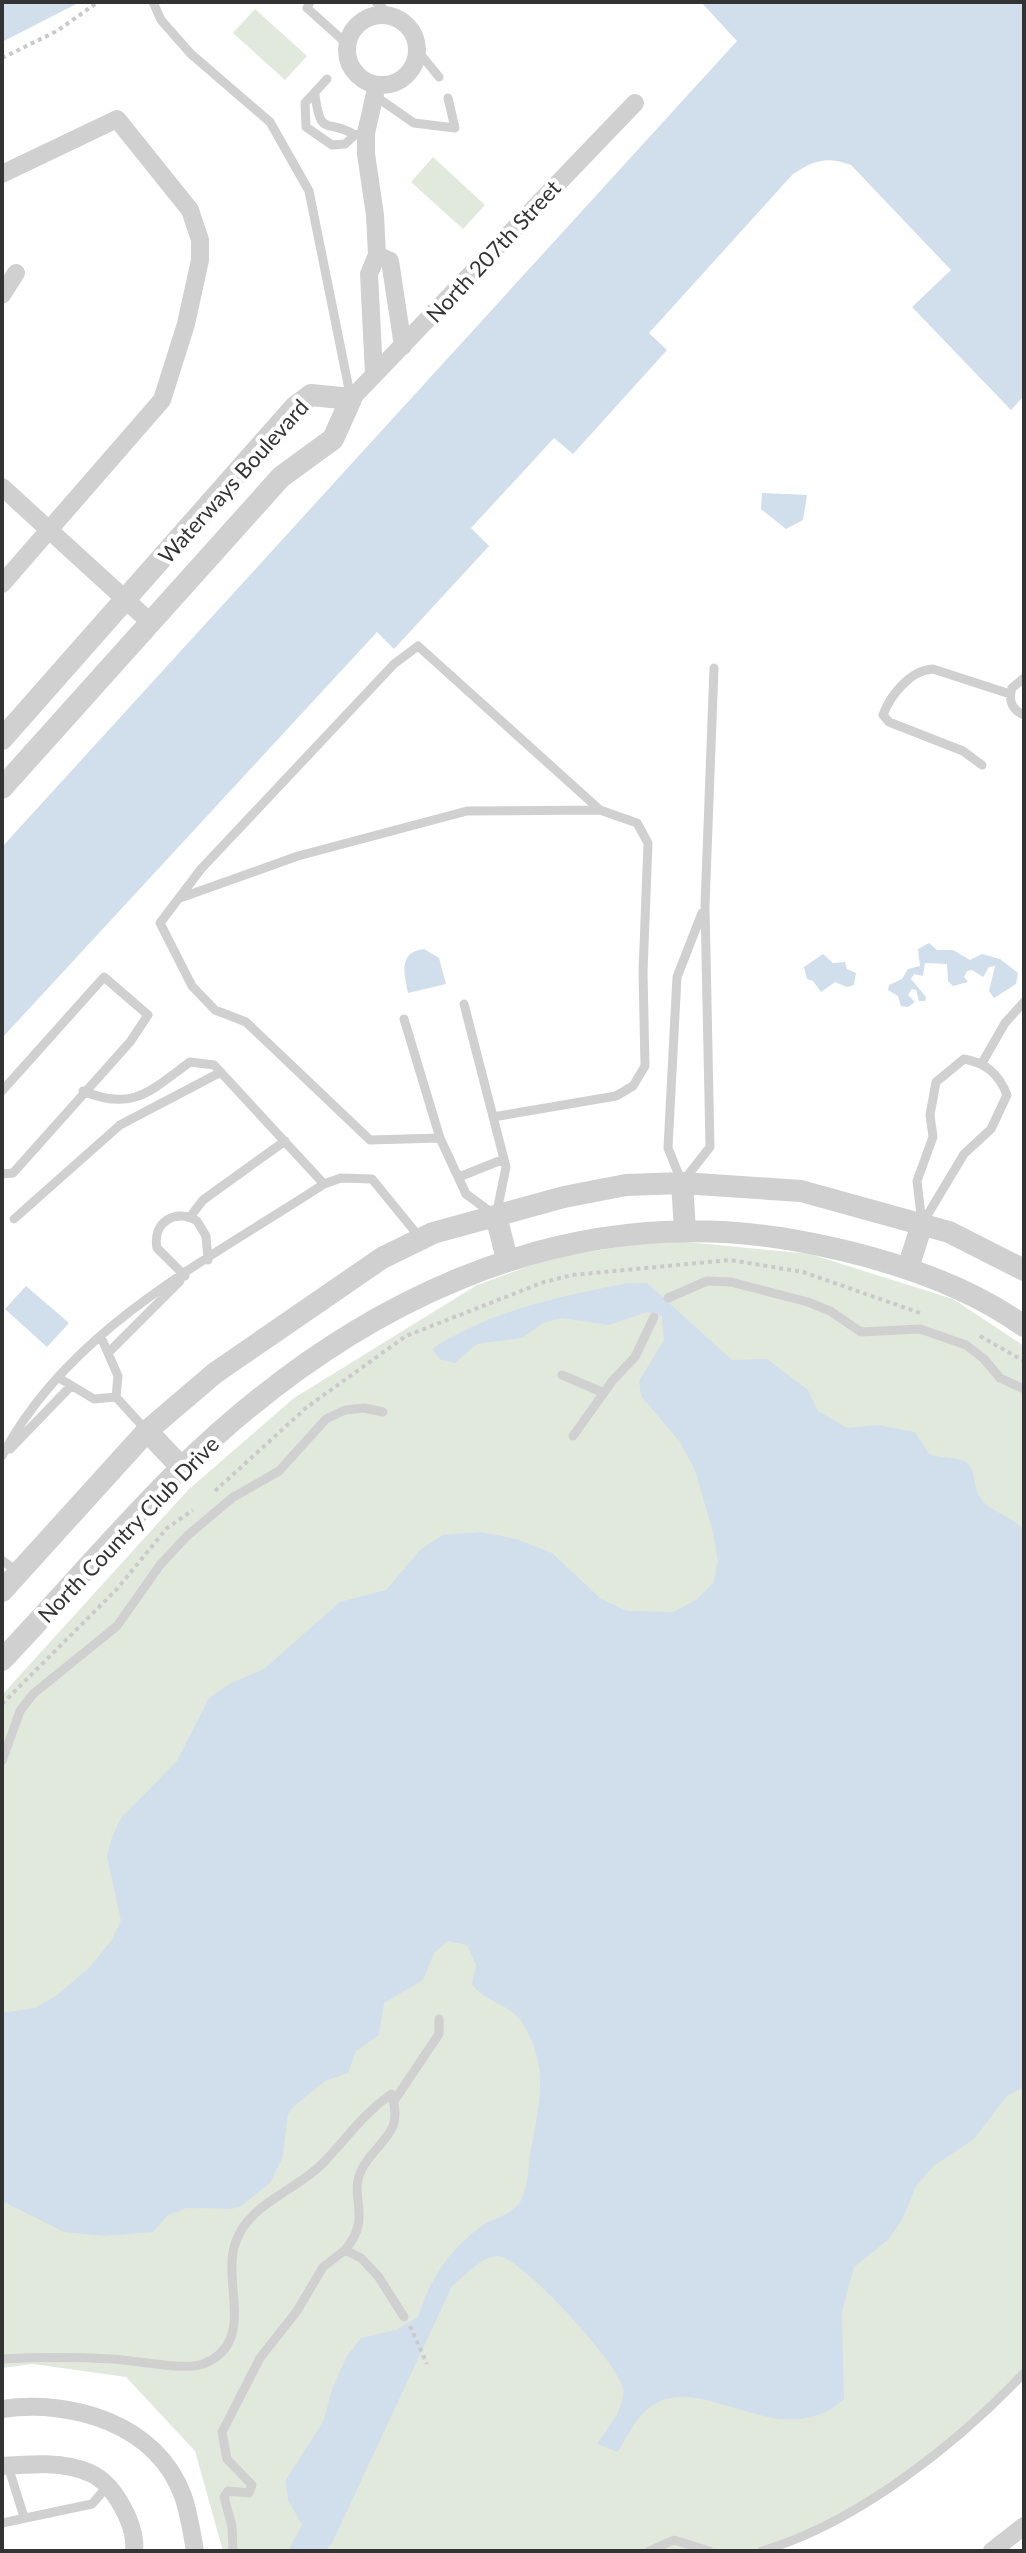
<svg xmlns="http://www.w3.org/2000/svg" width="1026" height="2553" font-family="Lato,sans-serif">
  <rect width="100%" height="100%" fill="#fff"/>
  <!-- green -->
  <path fill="#e1e9dd" d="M255,9L307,56L285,80L233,33Z
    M433,157L485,205L463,229L411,182Z
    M665,1240L810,1254L953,1299L1024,1346V2370L907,2478L769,2551H223L195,2451L126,2377L33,2364L2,2368V1695L188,1490L294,1398L477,1285L554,1257Z"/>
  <!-- water -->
  <path fill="#d1deeb" d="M2,2H80L2,42Z
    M701,2H1024V396L1011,410L912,307L951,270L851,165C827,156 814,160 793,174L649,333L667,350L573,454L554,438L471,528L489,546L394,649L377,632L2,1038V847L737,41Z
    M762,493L807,495L803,520L786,529L761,509Z
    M929,943L937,950H953L970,960L982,954L1000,959L1018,973L1016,984L994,998L989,991L995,966L989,967L983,977L972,970L967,971L964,977L968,982L953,986L948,981L947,964L925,963L923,976L914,974L911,979L926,997L925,1001H919L916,990L912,989L908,995L915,1002L908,1007L901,1006L898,996L888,990L889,985L902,979L908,969L920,966L918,949Z
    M424,949L439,958L446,984L408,993C404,974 398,952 424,949Z
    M823,954L833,963L845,962L847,969L856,973L854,985L847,987L835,982L821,992L813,981L807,979L804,967Z
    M628,1283H647L732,1360L767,1359L808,1390L818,1411L847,1428L877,1425L915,1432L929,1454C940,1459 956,1456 966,1462C976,1469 973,1487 980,1497C990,1514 1013,1514 1024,1531V2087L1007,2096L974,2139L935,2165L916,2186L903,2218L889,2239L854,2267L842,2313L844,2399C780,2457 703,2369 650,2407C636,2417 627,2437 618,2452L597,2444C607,2429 625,2409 623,2389C621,2366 520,2256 498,2256C481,2256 464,2277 452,2286L332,2543L325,2551H288L302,2525L288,2500L286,2480L324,2420L332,2389L347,2356L361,2338L396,2330L418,2317C429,2281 449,2250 479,2228C493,2217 508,2218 520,2202C528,2190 528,2169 530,2155C538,2107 551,2070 523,2024C512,2004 485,2003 472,1984L476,1965L467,1945L448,1941L434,1953L423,1980L384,2003L379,2035L356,2051L348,2073L325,2081L294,2106L288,2114L282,2159L270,2183L241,2206L231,2209L186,2208L168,2215L153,2232L104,2236L64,2232L2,2201V2013L35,2008L57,1995L89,1968L111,1941L121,1921L107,1856L112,1837L121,1818L177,1761L209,1698L231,1683L264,1669L340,1602L386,1590L421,1549L443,1535L481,1532L516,1539L552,1553L600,1598L627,1611L673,1612L696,1600L713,1583L718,1562L713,1532L695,1470L680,1442L641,1396L639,1381L664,1340L662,1316L647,1312L609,1325L561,1318L543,1323L522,1338L477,1344L455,1363L441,1360L432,1349C489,1311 561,1296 628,1283Z
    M26,1286L69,1323L47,1347L5,1309Z"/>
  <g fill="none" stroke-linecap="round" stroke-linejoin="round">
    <!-- path -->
    <path stroke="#cacaca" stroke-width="4" stroke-dasharray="4 4" stroke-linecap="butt" d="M2,58L57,31L98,2
      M980,1336L1024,1361
      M215,1491L307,1407L406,1336L544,1282L572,1275L730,1260L803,1272L923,1314
      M2,1704L117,1589L167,1528L193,1510
      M410,2326L427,2364"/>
    <!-- service -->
    <path stroke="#d0d0d0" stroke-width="9" d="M153,2L161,20L191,54L270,122L309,191L351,399
      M310,2L307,8L347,44
      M376,2L390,15
      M417,50L439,77
      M327,79L305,103L306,127L332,145L345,144L355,135L366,133
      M315,95C321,140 327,117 355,135
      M375,96L414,123L455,128L448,98
      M1024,678L1012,688C1008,700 1012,710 1024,715
      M982,765L963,751L889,722L883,715C890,696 910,670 933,669L1010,694
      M180,898L298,856L467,811L600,810
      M464,1004L506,1167L496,1216L466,1194L440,1138L370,1140L246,1022L215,1010L192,986L160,923L201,869L394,664L418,646L600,810L637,823L648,843L643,972L645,1066L633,1086L616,1096L493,1117
      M404,1019L440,1138
      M964,1059C986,1063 999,1074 1007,1095L991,1129L964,1154L922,1224L917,1181L933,1137L930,1115L936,1082Z
      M982,1063L1005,1023L1024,1002
      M2,1091L104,977L148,1015L130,1042L13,1173L2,1174
      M83,1091C133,1112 150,1091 190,1062L214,1065L324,1184L341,1178L372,1179L421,1239
      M459,1177L504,1159
      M684,1180L710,1147L705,906L714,668
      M682,1183L668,1148L677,977L702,913
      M190,1217L203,1200L285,1141
      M14,1219L120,1125L221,1072
      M185,1276L157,1248C152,1222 176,1208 197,1221L206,1236L208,1260
      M668,1298L707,1281L731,1282L808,1302L830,1311L861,1332L920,1329L966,1345L984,1359L1000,1378L1024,1389
      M101,1337L118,1376L116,1397L146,1430
      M109,1352L180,1281
      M562,1375L604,1393
      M59,1378L94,1399L116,1397
      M573,1436L613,1380L635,1357L654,1317
      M10,1449L70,1387
      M2,1456C69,1328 208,1260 324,1184
      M2,1560L19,1573
      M2,1761L20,1711L33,1694L117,1626L160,1565L187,1536L232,1498L279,1471L326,1419L345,1410L364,1408L383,1412
      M394,2101L439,2034V2019
      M2,2359C39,2357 75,2357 112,2359C135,2360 182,2371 203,2364C257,2343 222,2284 235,2244C248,2203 295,2192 323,2163C349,2136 360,2117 391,2094C406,2134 376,2141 362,2169C347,2197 374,2216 345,2250
      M8,2466L24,2517
      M2,2523L92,2504L106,2488
      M233,2551L232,2526L224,2497L228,2491L249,2493L252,2485L227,2459L222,2432L260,2358L297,2311L323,2267L345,2250L361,2258L378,2276L404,2317
      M649,2551L674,2540L709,2551
      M762,2551C857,2523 957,2444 1024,2373"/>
    <!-- minor -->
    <path stroke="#d0d0d0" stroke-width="18" d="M347 50a35 35 0 1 1 70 0a35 35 0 1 1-70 0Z
      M2,174L117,119L190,210L200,240V260L186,324L162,400L2,584
      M377,255L390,261L403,346
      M2,295L16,273
      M374,374L369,274L377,255L375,215L366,154V133L377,85
      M351,399L635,103
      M2,487L150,622
      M2,2409C72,2399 157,2424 183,2496C189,2513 192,2534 195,2551
      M2,2466C29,2464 64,2461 90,2473C114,2483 137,2526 134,2551
      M992,2551L1024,2526"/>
    <!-- tertiary -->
    <path stroke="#d0d0d0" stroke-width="22" d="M2,739L295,407L311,395L351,399L333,439L281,477L2,788
      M682,1183L685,1230
      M496,1216L507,1259
      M908,1268L922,1224
      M147,1431L182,1468
      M2,1591L147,1431L215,1373L382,1258L433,1233L564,1197L626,1185L682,1183L801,1191L949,1232L1024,1270
      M2,1660C60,1599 115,1534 175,1474C342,1309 554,1199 793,1240C871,1254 959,1280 1024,1326"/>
  </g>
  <g text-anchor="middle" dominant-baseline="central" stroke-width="8" stroke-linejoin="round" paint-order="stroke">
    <!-- street labels -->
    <g font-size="22" fill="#333" stroke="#fff">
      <text transform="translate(493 251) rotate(-47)">North 207th Street</text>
      <text transform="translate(233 481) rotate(-48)">Waterways Boulevard</text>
      <text transform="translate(128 1529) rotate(-46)">North Country Club Drive</text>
    </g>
  </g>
  <!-- border -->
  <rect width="1026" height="2553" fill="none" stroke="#333333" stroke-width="8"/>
</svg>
